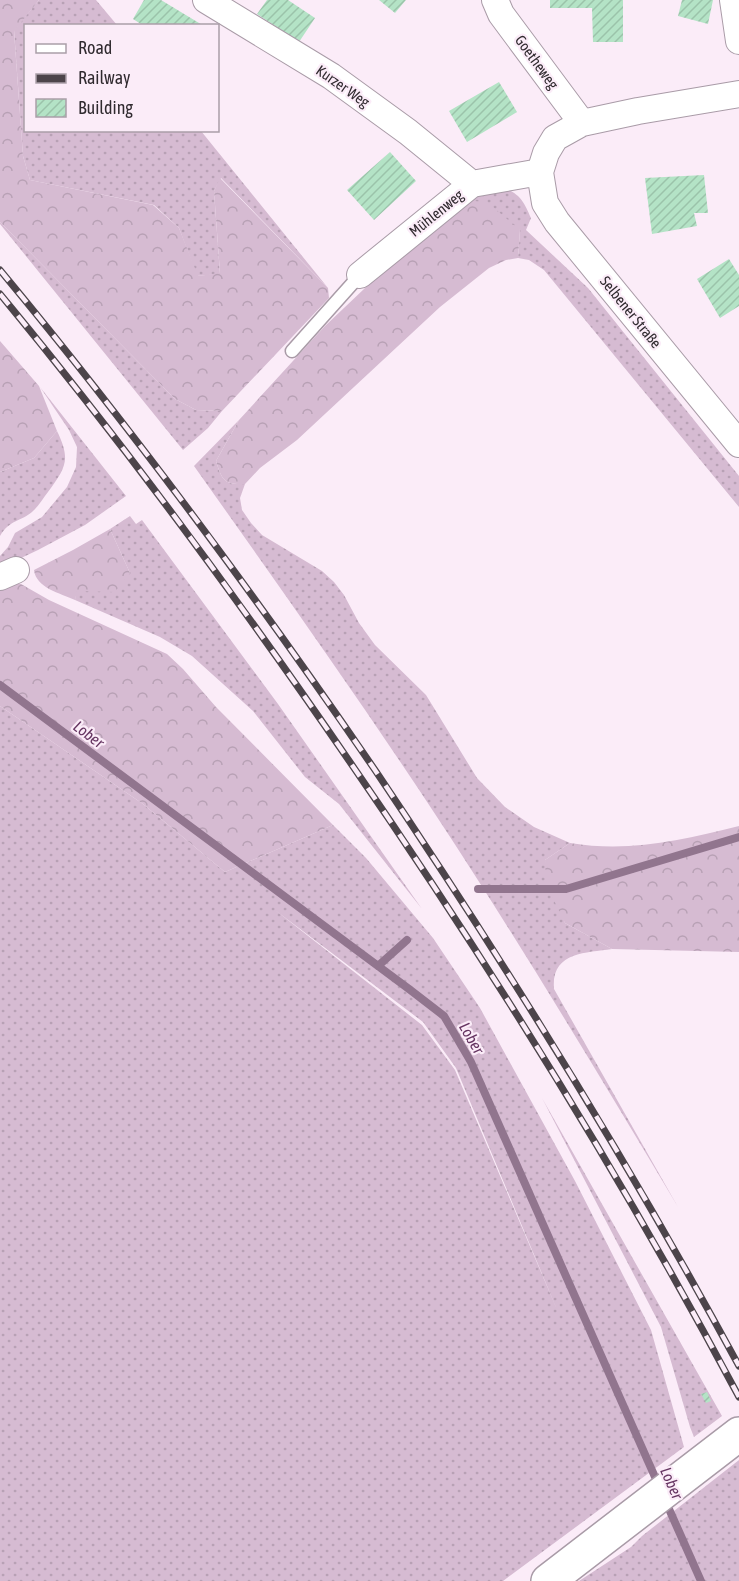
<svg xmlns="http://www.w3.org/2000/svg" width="739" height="1581" font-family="'Asap Condensed',sans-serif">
  <defs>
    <pattern id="grass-dots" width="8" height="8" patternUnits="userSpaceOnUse" patternTransform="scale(1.5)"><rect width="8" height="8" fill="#d6bbd2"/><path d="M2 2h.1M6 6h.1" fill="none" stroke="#b8a1b5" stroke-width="1.8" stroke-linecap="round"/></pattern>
    <pattern id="forest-crowns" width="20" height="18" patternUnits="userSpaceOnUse" patternTransform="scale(1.5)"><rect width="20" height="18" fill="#d6bbd2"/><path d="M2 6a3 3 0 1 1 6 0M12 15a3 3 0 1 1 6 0" fill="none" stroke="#b8a1b5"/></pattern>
    <pattern id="building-hatch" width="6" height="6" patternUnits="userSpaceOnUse" patternTransform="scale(1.5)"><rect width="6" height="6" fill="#b4e3c6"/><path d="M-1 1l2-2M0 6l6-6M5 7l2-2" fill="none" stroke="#9bc3aa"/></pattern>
  </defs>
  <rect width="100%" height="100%" fill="#fbecf8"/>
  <!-- grass -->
  <path fill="url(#grass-dots)" fill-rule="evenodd" d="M39,0H96L117,25L26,26V130L201,131L328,288L221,178L214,191L220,274L197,276L179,228L154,205L30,180L23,156L14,30Z
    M505,188C521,195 524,202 531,218L526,230L588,288L739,476V507L544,270L529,260L518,258L520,230L457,211L467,199Z
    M0,222L175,399L196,410L222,411L208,428L183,450L0,224Z
    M40,387L126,496L85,525L38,550L0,568V556L8,547L15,533L42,517L67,487L76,467L77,447L69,430Z
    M239,420L216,461C222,480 224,485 245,484L240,498L242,510L251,523L262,535L322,571L334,582L344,595L359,623L375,645L426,695L477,778L505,807L534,827L570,843L545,860L565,923L612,949C585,953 551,952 554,989L678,1207C611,1095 544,983 474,874C385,735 289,600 194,466Z
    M57,431C71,460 66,467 48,492C43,498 39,506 33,511C21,522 10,519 0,536V472L34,458Z
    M130,516L136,524L142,520L278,704L422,909L339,804L305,777L253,711L192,656L160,637L75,600L76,591L130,573L110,529Z
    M0,706L143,804L225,872L333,825L366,858L433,938L480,1008L575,1181L651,1330L684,1447L503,1581H0ZM275,910L423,1022L456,1068L558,1312L455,1070L422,1025Z
    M542,1098L722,1416L694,1437L690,1427L661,1327Z
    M739,1460V1581H579L631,1547L642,1536Z"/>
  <!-- forest -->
  <path fill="url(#forest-crowns)" d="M0,0H39L14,31L23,156L30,180L153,205L179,228L198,276L220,273L214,191L220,178L328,288L329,298L222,411L196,410L175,399L0,222Z
    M474,201L487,202L520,230L518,258L506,260L489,268L440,307L297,440L260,468L245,484C224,485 222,480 216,461L239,420L325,326L384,270L457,211Z
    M0,341L39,386L57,431L34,458L0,472Z
    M110,529L130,573L115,592L77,591L75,600C60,593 36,588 34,570L73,550Z
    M8,584H21L49,600L167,654L183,669L216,707L333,825L225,872L143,804L0,706V588Z
    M739,826V952L612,949L565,923L546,884L545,860L570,843C630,853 681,840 739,826Z"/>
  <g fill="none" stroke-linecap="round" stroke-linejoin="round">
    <!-- stream -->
    <path stroke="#91758e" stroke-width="8" d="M0,685L409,989L444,1016L471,1062L659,1486
      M478,889H566L739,837
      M378,966L407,940
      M665,1500L701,1581"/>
  </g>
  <!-- building -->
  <path fill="url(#building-hatch)" d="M144,0H161L204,26H144L133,19Z
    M267,0H288L315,18L299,42L257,14Z
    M379,0H406L395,13Z
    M550,0H623V42H593L592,8H550Z
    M682,0H713L708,24L678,16Z
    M499,82L517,112L467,142L449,111Z
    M390,152L416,181L374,220L347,190Z
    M704,175L708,213H694L697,226L652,234L645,178Z
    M729,259L739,275V306L720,318L697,279Z
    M707,1392L711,1401L706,1403L701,1394Z"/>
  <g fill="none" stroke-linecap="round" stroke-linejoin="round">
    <defs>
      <path id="lane" d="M292,351L360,275"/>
      <path id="street" d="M206,0L331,76L408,132L472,184
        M495,0L501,14L582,123
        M733,0L739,41
        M739,94L638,111L582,123L555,138L546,153L540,172L545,203L557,222L739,444
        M360,275L472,184L540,172
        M0,577L16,570"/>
      <path id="secondary" d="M548,1581L739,1434"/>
    </defs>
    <!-- lane casing -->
    <use href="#lane" stroke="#a99ba7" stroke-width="15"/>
    <!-- street casing -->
    <use href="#street" stroke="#a99ba7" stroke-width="28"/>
    <!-- secondary casing -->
    <use href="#secondary" stroke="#a99ba7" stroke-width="36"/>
    <!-- lane -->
    <use href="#lane" stroke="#fff" stroke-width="12"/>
    <!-- street -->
    <use href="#street" stroke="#fff" stroke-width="26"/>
    <!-- secondary -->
    <use href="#secondary" stroke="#fff" stroke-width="33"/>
    <defs>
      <path id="rail" d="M0,270C133,430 257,598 375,770C505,963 628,1161 739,1366
        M0,294C125,445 241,603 352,765C492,968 623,1179 739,1397"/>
    </defs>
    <!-- rail casing -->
    <use href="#rail" stroke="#4c444a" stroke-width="7"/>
    <!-- rail -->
    <use href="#rail" stroke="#fbecf8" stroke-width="4.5" stroke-dasharray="14" stroke-linecap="butt"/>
  </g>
  <g text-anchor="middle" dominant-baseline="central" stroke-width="4.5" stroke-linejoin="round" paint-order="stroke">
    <!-- street labels -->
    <g font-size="15" fill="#302a2f" stroke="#fbecf8">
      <text transform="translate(537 62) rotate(54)">Goetheweg</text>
      <text transform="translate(343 86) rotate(35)">Kurzer Weg</text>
      <text transform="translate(436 213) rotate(-39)">Mühlenweg</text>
      <text transform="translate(631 312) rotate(51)">Selbener Straße</text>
    </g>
    <!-- water labels -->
    <g font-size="16" font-style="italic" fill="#653461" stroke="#fbecf8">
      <text transform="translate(89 734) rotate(37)">Lober</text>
      <text transform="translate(472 1038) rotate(60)">Lober</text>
      <text transform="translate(672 1483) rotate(66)">Lober</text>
    </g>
  </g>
  <!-- legend -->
  <rect x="24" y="24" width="195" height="108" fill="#fbecf8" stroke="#aa9ea8" stroke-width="1.5"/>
  <rect x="36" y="44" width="30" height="9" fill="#ffffff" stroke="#aa9ea8" stroke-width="1.5"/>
  <text x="78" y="54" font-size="18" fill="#302a2f">Road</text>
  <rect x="36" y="74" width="30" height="9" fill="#4c444a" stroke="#aa9ea8" stroke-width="1.5"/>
  <text x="78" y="84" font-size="18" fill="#302a2f">Railway</text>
  <rect x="36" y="99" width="30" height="18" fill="url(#building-hatch)" stroke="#aa9ea8" stroke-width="1.5"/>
  <text x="78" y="114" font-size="18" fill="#302a2f">Building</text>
</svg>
